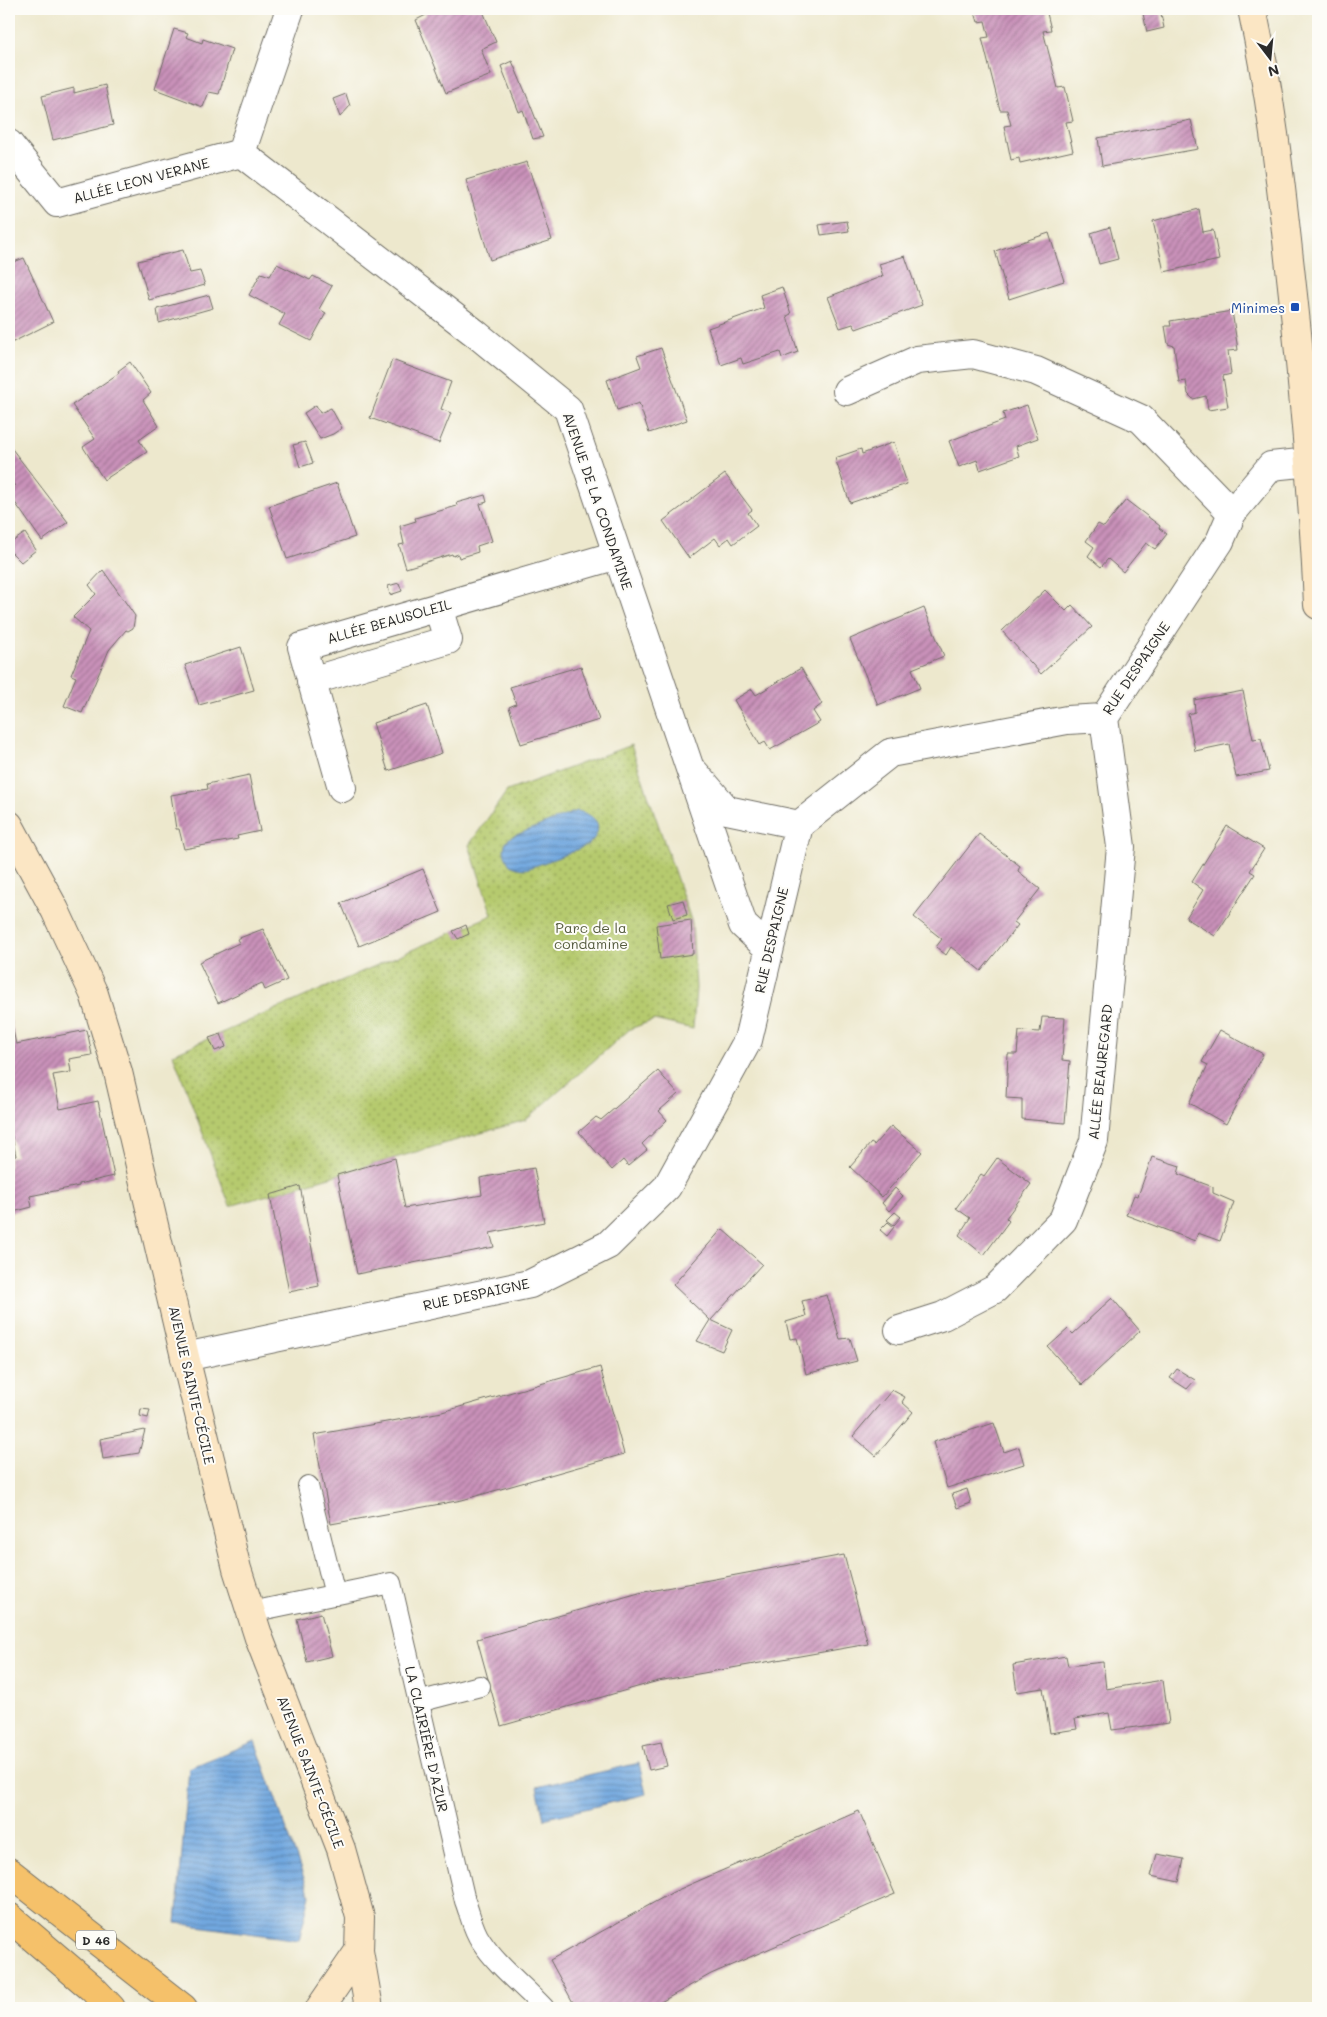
<svg xmlns="http://www.w3.org/2000/svg" width="1327" height="2017" font-family="Mali,sans-serif">
  <defs>
    <pattern id="green-dots" width="8" height="8" patternUnits="userSpaceOnUse" patternTransform="scale(1.25)"><rect width="8" height="8" fill="#b6ca6e"/><path d="M2 2h.1M6 6h.1" fill="none" stroke="#94a45b" stroke-width="1.8" stroke-linecap="round"/></pattern>
    <pattern id="water-rules" width="6" height="5" patternUnits="userSpaceOnUse" patternTransform="scale(1.25)"><rect width="6" height="5" fill="#71a7df"/><path d="M0 2.5h6" fill="none" stroke="#5d88b5"/></pattern>
    <pattern id="building-hatch" width="6" height="6" patternUnits="userSpaceOnUse" patternTransform="scale(1.25)"><rect width="6" height="6" fill="#c991b9"/><path d="M-1 1l2-2M0 6l6-6M5 7l2-2" fill="none" stroke="#a37797"/></pattern>
  </defs>
  <rect width="100%" height="100%" fill="#fdfcf7"/>
  <filter id="ink" filterUnits="userSpaceOnUse"><feTurbulence type="fractalNoise" baseFrequency=".02" numOctaves="2"/><feDisplacementMap in="SourceGraphic" scale="10" xChannelSelector="R" yChannelSelector="G"/><feConvolveMatrix kernelMatrix="1 2 1 2 8 2 1 2 1" color-interpolation-filters="sRGB"/></filter>
  <filter id="wash" filterUnits="userSpaceOnUse"><feTurbulence type="fractalNoise" baseFrequency=".0096" numOctaves="4" result="noise"/><feDisplacementMap in="SourceGraphic" scale="20" xChannelSelector="R" yChannelSelector="G"/><feGaussianBlur stdDeviation="1.12" result="paint"/><feColorMatrix in="noise" values="0 0 0 0 0 0 0 0 0 0 0 0 0 0 0 0 0 1.4 0 .05"/><feComposite in="paint" operator="in"/></filter>
  <g filter="url(#wash)">
    <rect width="100%" height="100%" fill="#ede8cd"/>
    <!-- green -->
    <path fill="url(#green-dots)" stroke="#707a4c" d="M631,745L692,923L696,988L693,1029L654,1020L630,1029L526,1120L230,1206L173,1054L492,915L469,845L507,791Z"/>
    <!-- water -->
    <path fill="url(#water-rules)" stroke="#4e6985" d="M577,811C595,814 606,827 590,843C587,847 531,868 525,869C520,869 514,867 510,865C503,855 501,845 511,837Z
      M255,1741L310,1895L299,1940L176,1923L189,1768Z
      M639,1763L646,1794L544,1819L537,1787Z"/>
    <g id="blocks">
      <!-- building -->
      <path fill="url(#building-hatch)" d="M424,9H482L496,42L481,49L491,75L446,93L416,20L426,15Z
        M974,9H1046L1051,30L1043,31L1058,88L1065,87L1073,121L1066,122L1073,151L1020,163L1019,158L1011,160L1004,126L1011,125L1007,110H1000L982,38L989,37L985,21L978,22Z
        M1142,9H1160L1164,28L1147,32Z
        M174,29L188,33L186,37L202,43L203,39L232,49L219,94L209,92L203,107L155,89Z
        M512,61L526,94L543,137L533,139L523,110L519,112L501,66Z
        M105,85L113,125L53,140L42,96L74,88V93Z
        M346,94L350,106L340,117L333,99Z
        M1191,120L1198,149L1102,166L1098,138Z
        M527,162L552,240L490,260L466,180Z
        M1199,209L1203,232L1213,230L1219,260L1164,272L1153,221Z
        M847,221L849,231L821,235L819,225Z
        M1110,227L1118,259L1099,264L1091,233Z
        M1049,233L1064,281L1009,299L995,251Z
        M183,250L190,273L200,271L205,285L149,300L138,261Z
        M905,256L922,305L856,329L853,324L840,328L828,297L883,276L879,264Z
        M24,258L53,322L9,344V264Z
        M277,264L310,280L313,276L332,286L319,309L326,313L311,341L279,325L285,314L249,295L261,273L270,276Z
        M782,287L791,314L787,316L798,352L782,358L780,352L743,364L741,358L721,365L708,328L764,308L760,295Z
        M209,295L213,308L159,323L157,309Z
        M1232,311L1238,350L1228,351L1231,374L1223,376L1228,407L1208,410L1206,396L1193,399L1188,394L1186,381L1179,382L1174,346L1168,344L1165,326H1171L1170,321Z
        M661,348L687,420L649,433L639,403L617,410L607,380L641,367L637,356Z
        M392,360L451,382L441,409L451,413L439,443L370,418Z
        M130,362L151,393L143,400L159,426L139,440L147,452L104,480L83,447L95,439L72,405L119,373L118,371Z
        M316,405L320,413L331,408L342,428L333,434L320,439L304,413Z
        M1027,405L1038,438L1016,446L1019,456L980,470L977,460L959,467L949,441L1005,420L1003,413Z
        M305,442L313,463L300,467L293,445Z
        M894,442L907,484L850,503L835,458L861,449L862,454Z
        M9,445L68,522L42,541L9,494V490L15,486L9,478Z
        M725,474L752,510L748,513L757,526L733,544L729,538L720,545L715,538L689,558L663,521Z
        M337,483L355,537L287,559L269,506Z
        M485,495L487,502L480,504L492,541L477,546L478,552L459,558L458,554L453,556L452,554L406,568L399,545L404,544L400,526L416,521L415,518L457,506L456,503Z
        M1126,500L1160,526L1159,528L1167,534L1155,549L1146,543L1123,572L1108,559L1101,567L1088,556L1094,547L1086,541L1098,524L1104,527Z
        M25,533L36,550L21,562L9,550V544Z
        M103,570L135,616L133,628L128,631L126,630L109,650L82,713L64,706L76,677L71,675L89,631L73,617L96,594L89,585Z
        M399,583L402,591L390,595L388,586Z
        M1045,590L1066,611L1072,605L1092,627L1041,674L1002,631Z
        M924,608L944,656L912,669L920,688L878,705L850,639Z
        M241,647L254,690L199,705L185,665Z
        M581,666L599,720L521,744L509,707L516,704L510,687Z
        M801,668L822,704L813,711L820,722L770,750L765,742L760,745L734,700L752,689L756,695Z
        M1243,691L1253,739L1261,738L1269,771L1236,777L1229,744L1195,751L1188,714L1195,712L1194,700Z
        M427,705L442,753L388,771L373,723Z
        M249,775L260,831L237,836L238,839L184,849L179,829H176L171,795L208,789L207,784Z
        M1227,826L1264,849L1250,871L1255,874L1215,936L1186,918L1203,890L1192,882Z
        M979,834L1020,866L1018,871L1040,889L1014,922L1018,925L981,971L951,947L946,955L936,947L942,939L914,917Z
        M423,869L441,912L359,946L341,903Z
        M683,900L687,915L673,919L668,904Z
        M691,920L693,954L660,959L656,925Z
        M466,925L469,934L458,939L453,931Z
        M263,929L287,980L265,990L262,983L218,1003L199,962L239,943L237,939Z
        M9,1012L16,1044L87,1030L92,1055L69,1059L71,1072L53,1075L60,1109L98,1101L114,1176L79,1184V1186L30,1196L32,1207L9,1213V1157L16,1156L9,1122Z
        M1042,1017L1065,1018L1062,1060L1070,1061L1065,1123L1022,1119V1099L1006,1098L1008,1054H1017L1019,1031L1040,1032Z
        M1220,1030L1263,1054L1226,1124L1189,1103L1208,1065L1202,1062Z
        M221,1034L226,1047L215,1051L209,1038Z
        M658,1071L678,1094L659,1111L667,1120L642,1144L647,1150L628,1166L623,1160L612,1170L579,1132L596,1117L601,1120Z
        M891,1126L922,1152L882,1197L850,1167L871,1143L874,1145Z
        M1152,1157L1180,1166L1178,1174L1213,1187V1193L1234,1202L1220,1241L1198,1233L1195,1241L1126,1215L1134,1195L1138,1196Z
        M395,1158L405,1208L482,1195L480,1178L534,1168L544,1222L490,1233L494,1247L357,1274L337,1175Z
        M997,1158L1031,1184L1006,1218L1009,1221L984,1255L959,1235L970,1218L956,1208L981,1174L984,1176Z
        M300,1186L319,1286L289,1292L270,1195Z
        M895,1188L903,1196L889,1211L882,1203Z
        M895,1212L901,1217L894,1225L887,1220Z
        M888,1222L894,1227L887,1236L880,1230Z
        M722,1229L762,1264L711,1320L732,1330L722,1351L697,1341L710,1320L673,1285Z
        M827,1295L840,1339L850,1338L857,1361L806,1374L797,1338L790,1339L786,1322L806,1316L802,1301Z
        M1112,1298L1140,1331L1082,1385L1048,1347L1068,1329L1073,1334Z
        M600,1367L624,1454L462,1500L331,1524L314,1435L442,1412Z
        M1177,1369L1195,1380L1187,1389L1170,1378Z
        M892,1390L905,1397L902,1402L913,1412L876,1456L853,1436Z
        M141,1409L150,1410L148,1418L140,1416Z
        M994,1423L1004,1452L1019,1447L1024,1464L947,1488L933,1442Z
        M145,1430L139,1453L103,1459L100,1439Z
        M967,1489L971,1503L957,1508L952,1494Z
        M844,1555L868,1644L658,1681L501,1726L477,1639L639,1593Z
        M321,1613L332,1656L307,1662L297,1619Z
        M1066,1656L1068,1666L1103,1662L1106,1689L1163,1680L1169,1723L1112,1730L1109,1713L1075,1719L1077,1729L1050,1733L1043,1688L1017,1692L1013,1665Z
        M661,1742L667,1766L649,1770L643,1746Z
        M859,1811L895,1894L711,1974L650,2008H576L550,1960L673,1892Z
        M1157,1854L1184,1859L1179,1882L1151,1876Z"/>
    </g>
  </g>
  <g filter="url(#ink)">
    <use href="#blocks" fill-opacity="0" stroke="#6f6d64" stroke-width="1"/>
    <g fill="none" stroke-linecap="round" stroke-linejoin="round">
      <defs>
        <path id="service" d="M308,1486L335,1595
          M251,1612L391,1583L465,1901C470,1914 473,1930 481,1941C498,1967 523,1985 544,2008
          M418,1702L480,1686"/>
        <path id="minor" d="M9,144L57,203L241,153
          M241,153L475,333L568,409L743,925L769,949
          M241,153L290,9
          M847,391L917,360L973,354L1036,371L1141,419L1232,513
          M311,681L448,640L438,607
          M695,773L727,810L799,825
          M342,788L302,647L617,555
          M899,1330L943,1316L995,1289L1063,1220L1094,1141L1121,847L1104,718
          M185,1357L530,1284L608,1245L667,1187L748,1040L799,825L890,753L1067,720L1104,718L1220,541L1232,513L1271,466L1310,462"/>
        <path id="secondary" d="M1252,9C1270,91 1280,175 1289,259C1302,374 1313,489 1318,605
          M9,825L55,910L94,994L118,1072L185,1357L237,1569L259,1638L341,1849L360,1917L359,1951L369,2008
          M320,2008L359,1951"/>
        <path id="primary" d="M9,1872L183,2008
          M9,1917L92,1988L111,2008"/>
      </defs>
      <!-- service casing -->
      <use href="#service" stroke="#6f6d64" stroke-width="22"/>
      <!-- minor casing -->
      <use href="#minor" stroke="#6f6d64" stroke-width="30"/>
      <!-- secondary casing -->
      <use href="#secondary" stroke="#6f6d64" stroke-width="30"/>
      <!-- primary casing -->
      <use href="#primary" stroke="#6f6d64" stroke-width="30"/>
      <!-- service -->
      <use href="#service" stroke="#fff" stroke-width="20"/>
      <!-- minor -->
      <use href="#minor" stroke="#fff" stroke-width="28"/>
      <!-- secondary -->
      <use href="#secondary" stroke="#fbe6c4" stroke-width="28"/>
      <!-- primary -->
      <use href="#primary" stroke="#f5c16b" stroke-width="28"/>
    </g>
  </g>
  <!-- markers -->
  <rect fill="#1a4fb4" stroke="#fdfcf7" stroke-width="2" x="1290" y="302" width="10" height="10" rx="2.5"/>
  <g text-anchor="middle" dominant-baseline="central" stroke-width="4" stroke-linejoin="round" paint-order="stroke">
    <!-- shield labels -->
    <rect fill="#fdfcf7" stroke="#6a6a68" stroke-width="1" x="76" y="1930.5" width="40" height="19" rx="4"/>
    <g font-size="12" font-weight="bold" fill="#2b2b2b">
      <text x="96" y="1940">D 46</text>
    </g>
    <!-- street labels -->
    <g font-size="14" fill="#2b2b2b" stroke="#fdfcf7">
      <text transform="translate(141 180) rotate(-15)">ALLÉE LEON VERANE</text>
      <text transform="translate(598 501) rotate(71)">AVENUE DE LA CONDAMINE</text>
      <text transform="translate(389 621) rotate(-16)">ALLÉE BEAUSOLEIL</text>
      <text transform="translate(1136 668) rotate(-56)">RUE DESPAIGNE</text>
      <text transform="translate(771 940) rotate(-77)">RUE DESPAIGNE</text>
      <text transform="translate(1100 1072) rotate(-84)">ALLÉE BEAUREGARD</text>
      <text transform="translate(476 1294) rotate(-12)">RUE DESPAIGNE</text>
      <text transform="translate(192 1385) rotate(77)">AVENUE SAINTE-CÉCILE</text>
      <text transform="translate(427 1739) rotate(77)">LA CLAIRIÈRE D'AZUR</text>
      <text transform="translate(311 1772) rotate(69)">AVENUE SAINTE-CÉCILE</text>
    </g>
    <!-- transit labels -->
    <g font-size="14" fill="#164399" stroke="#fdfcf7" text-anchor="end">
      <text x="1285" y="307">Minimes</text>
    </g>
    <!-- park labels -->
    <g font-size="14" fill="#555b3f" stroke="#fdfcf7">
      <text x="591" y="927">Parc de la<tspan x="591" dy="16">condamine</tspan></text>
    </g>
  </g>
  <!-- margin -->
  <rect width="1327" height="2017" fill="none" stroke="#fdfcf7" stroke-width="30"/>
  <!-- north arrow -->
  <g transform="translate(1270 58) rotate(164)" stroke="#fdfcf7" stroke-width="4" paint-order="stroke">
  <path d="M0-4L9 19L0 12L-9 19Z" fill="#2b2b2b"/>
  <text y="-8" font-size="14" font-weight="bold" text-anchor="middle" fill="#2b2b2b">N</text>
  </g>
</svg>
